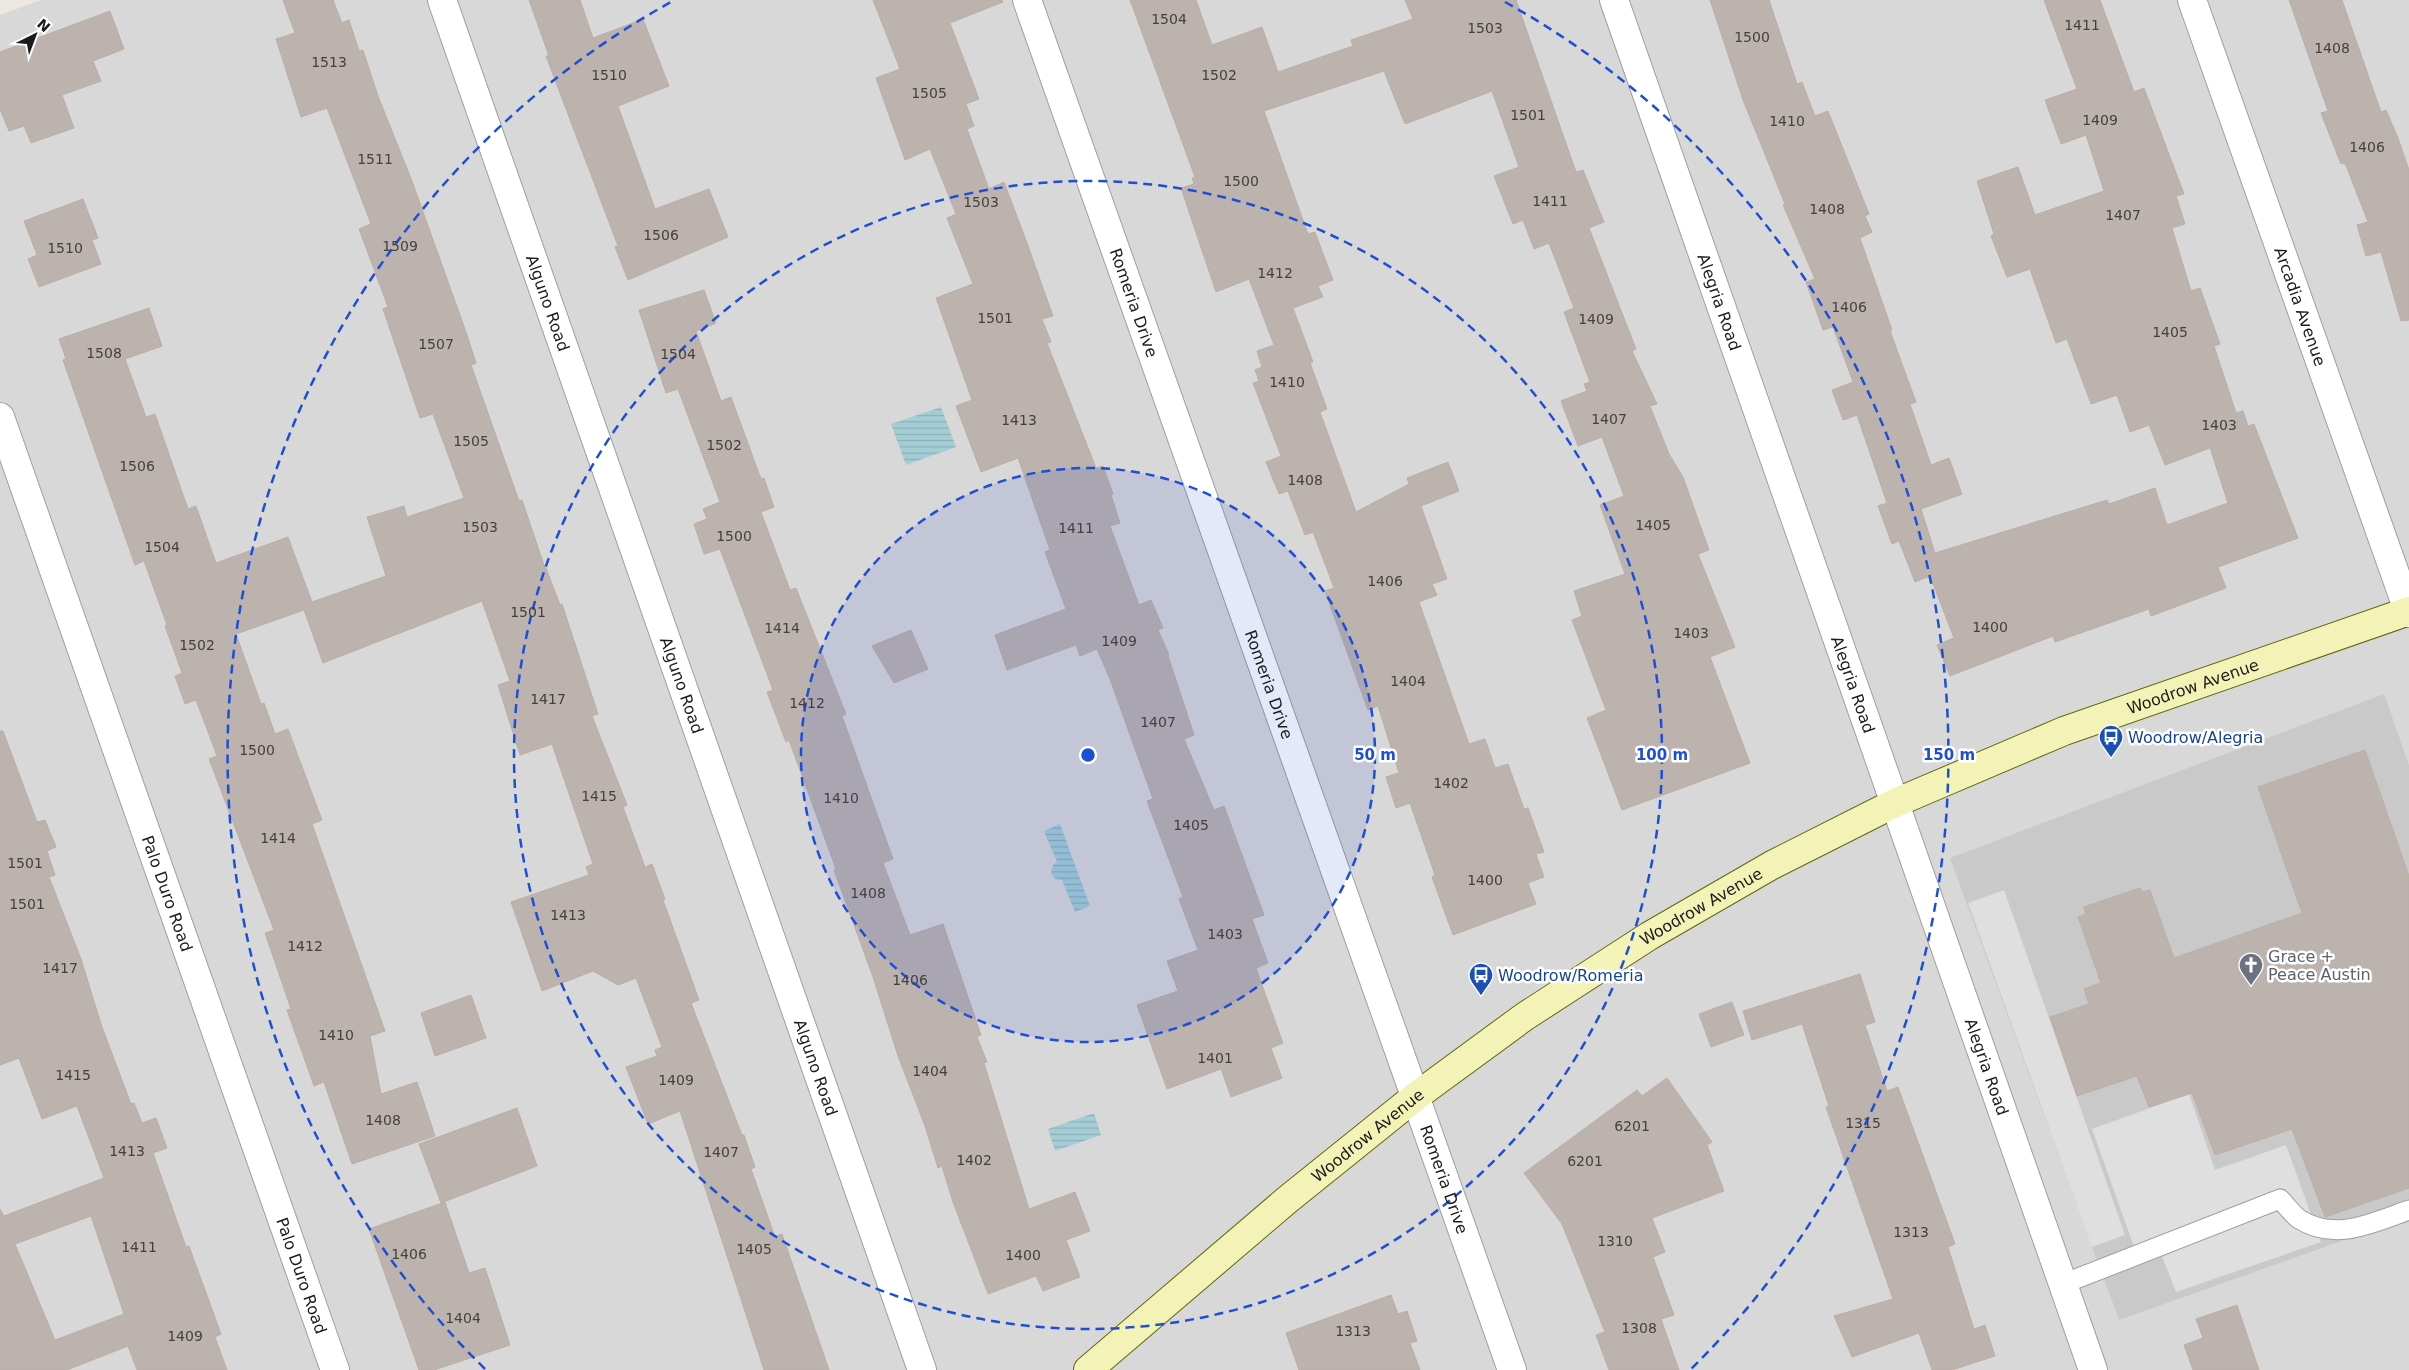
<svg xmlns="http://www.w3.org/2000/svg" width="2409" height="1370" font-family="'DejaVu Sans',sans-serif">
  <defs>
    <pattern id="water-rules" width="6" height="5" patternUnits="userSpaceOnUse" patternTransform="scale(1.25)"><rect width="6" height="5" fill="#a4cdd6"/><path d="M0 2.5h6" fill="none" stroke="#8dafb7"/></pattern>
  </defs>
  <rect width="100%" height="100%" fill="#ece8e1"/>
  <!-- residential -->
  <path fill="#d9d8d8" d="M41,0H2409V1370H30L0,1286V15Z"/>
  <!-- religious -->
  <path fill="#c9c9c9" d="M2384,694L2409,765V1217L2119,1320L1950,858Z"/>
  <!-- parking -->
  <path fill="#dfdfdf" d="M2004,890L2125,1235L2092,1247L1968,903Z
    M2189,1094L2215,1170L2286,1145L2321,1242L2176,1292L2160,1251L2138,1258L2092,1129Z"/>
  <!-- water -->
  <path fill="url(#water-rules)" d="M941,407L956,447L906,465L891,424Z
    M1060,824L1090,906L1075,912L1062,880L1055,879L1051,873L1053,865L1057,862L1044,831Z
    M1094,1113L1101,1135L1055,1151L1048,1129Z"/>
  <!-- building -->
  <path fill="#bcb3ae" stroke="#bcaea5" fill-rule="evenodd" d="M283,0H333L342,23L349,20L359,51L363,50L378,96L412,181L466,332L476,363L471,365L519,501L522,500L545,568H546L560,605L562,604L598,714L592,716L627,805L623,807L645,867L652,864L665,899L663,900L699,1000L691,1003L742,1135H744L755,1167L751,1169L775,1237L782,1234L829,1370H764L680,1111L648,1124L626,1067L657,1056L655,1050L662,1047L636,978L618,985L593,971L542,991L511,902L589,875L586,867L593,864L552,744L520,755L498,685L510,681L482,601L323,663L304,610L236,634L261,704L264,703L275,734L288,729L322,820L312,824L385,1031L370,1036L381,1094L417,1082L435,1136L352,1164L324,1082L314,1086L287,1010L291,1009L265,933L274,930L209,759L217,756L196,700L185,704L175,676L182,673L165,626L167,625L144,561L135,565L63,360L66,359L59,339L149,308L162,346L125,359L146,417L155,414L188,509L196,506L216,563L288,537L312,602L386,576L367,517L404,506L407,517L464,498L433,414L420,418L383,309L388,307L359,229L371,224L327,108L301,117L276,39L295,33Z
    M529,0H580L593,38L643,19L669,86L618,106L655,209L709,189L728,237L628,280L615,247L618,246L546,56H549Z
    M873,0H1002L1003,2L950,23L979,99L966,104L974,126L967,129L989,189L1004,182L1027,243L1053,316L1042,319L1051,342L1047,343L1096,468L1103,466L1113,494L1111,495L1120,523L1110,526L1139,605L1151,600L1163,628L1158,630L1169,655L1168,656L1194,735L1184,739L1214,810L1224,806L1264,915L1252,919L1268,963L1256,968L1283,1043L1271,1048L1282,1078L1231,1097L1221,1069L1167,1089L1137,1005L1178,991L1167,961L1198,950L1179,899L1183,897L1147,801L1153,799L1110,679L1097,649L1080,656L1076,645L1007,670L995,635L1066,609L1045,552L1050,550L1018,458L981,472L956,406L972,400L936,298L973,284L947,218L956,214L930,149L905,160L876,78L900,69Z
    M1130,0H1196L1212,45L1262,27L1278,72L1353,46L1351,40L1413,19L1405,0H1516L1576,172L1583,170L1604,222L1589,228L1636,349L1632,351L1657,404L1650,406L1669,454L1683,477L1709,550L1698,554L1735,647L1710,657L1750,763L1622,810L1587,718L1606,710L1572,620L1582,616L1574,591L1625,574L1600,505L1624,496L1602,437L1578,446L1561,401L1587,391L1584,384L1590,382L1564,312L1574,308L1549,243L1534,249L1523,220L1513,224L1494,176L1519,167L1492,91L1405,124L1384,71L1264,111L1308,234L1315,232L1333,280L1318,286L1323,297L1293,308L1313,362L1310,363L1327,409L1320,412L1356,512L1409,484L1407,478L1448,462L1459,491L1421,506L1447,579L1432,584L1437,595L1419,602L1469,744L1485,739L1495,768L1508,764L1524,809L1528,808L1544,852L1536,854L1544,877L1528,883L1536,904L1453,935L1432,877L1435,875L1410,803L1396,808L1386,777L1399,773L1378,706L1368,710L1325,591L1334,588L1313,532L1305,535L1288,491L1279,494L1266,462L1281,456L1253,383L1259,381L1255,370L1262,367L1257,351L1274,345L1249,279L1216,292L1181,188L1194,184L1192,178L1195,177Z
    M1710,0H1769L1797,84L1802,82L1815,116L1828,111L1869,214L1865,216L1872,232L1860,238L1892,330L1890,331L1916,402L1910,404L1931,465L1949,458L1962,494L1921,509L1935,553L2107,500L2109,504L2155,488L2167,525L2228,503L2210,448L2165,465L2149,425L2130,432L2117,395L2091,404L2067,339L2056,343L2030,269L2007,277L1991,236L1994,234L1977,181L2018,167L2035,215L2104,191L2086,135L2061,144L2045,100L2077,89L2044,0H2100L2134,92L2144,88L2184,194L2176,196L2185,224L2172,228L2191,291L2200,288L2220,344L2214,346L2236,413L2243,411L2248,426L2254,424L2298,538L2218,567L2226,588L2151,616L2149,609L2055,642L2053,636L1950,676L1937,645L1954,638L1930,576L1915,582L1899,541L1892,544L1878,506L1887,503L1857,415L1843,420L1832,390L1853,382L1833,327L1823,330L1806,282L1815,279L1783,205L1785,204L1743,100Z
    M2289,0H2342L2381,112L2386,110L2398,138L2409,170V320L2401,321L2381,252L2366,256L2357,225L2368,222L2345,163L2341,164L2321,113L2328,111Z
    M110,11L124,49L93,61L101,81L62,95L74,128L31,143L24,126L9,131L0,109V52Z
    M83,199L98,238L92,240L101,264L39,287L28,259L37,255L24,221Z
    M704,290L716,323L696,331L721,401L731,397L761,479L764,478L774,507L761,512L790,590L796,588L846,714L842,716L893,859L883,863L910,935L943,924L981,1035L977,1037L987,1062L984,1063L1029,1209L1075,1192L1090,1231L1066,1240L1080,1277L1043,1291L1036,1276L988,1294L953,1202L942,1166L938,1168L925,1126L898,1056L873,977L834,870L836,869L789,740L786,742L767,692L773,690L720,549L704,554L694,524L707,519L703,509L720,502L678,389L666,393L639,310Z
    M911,630L928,669L894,683L872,646Z
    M0,731H3L37,822L45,820L56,847L47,851L55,875L49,877L81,959L102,1027L131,1104L134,1103L142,1123L156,1118L167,1148L153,1153L186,1247L189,1246L221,1334L215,1337L227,1370H137L128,1346L67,1370H0V1209L4,1216L104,1178L77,1106L42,1119L19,1058L0,1065ZM91,1216L124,1314L55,1340L15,1244Z
    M2365,750L2409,876V1188L2325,1217L2292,1129L2215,1155L2192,1093L2149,1107L2137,1076L2077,1096L2050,1017L2089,1004L2084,989L2101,983L2078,917L2086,914L2084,907L2140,888L2142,892L2150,890L2174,958L2302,913L2258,787Z
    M1860,974L1875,1022L1865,1025L1887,1091L1898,1087L1955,1244L1948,1247L1974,1329L1985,1325L1995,1356L1952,1370H1932L1919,1333L1852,1357L1834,1316L1893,1299L1826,1107L1829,1106L1802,1024L1752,1040L1743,1011Z
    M471,995L486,1038L435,1056L421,1013Z
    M1732,1002L1744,1035L1711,1047L1699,1014Z
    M1667,1078L1712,1142L1707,1145L1724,1191L1652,1218L1665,1252L1653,1257L1674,1315L1661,1319L1679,1370H1609L1596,1335L1605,1332L1562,1224L1524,1173L1637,1090L1642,1096Z
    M517,1108L537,1166L441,1203L419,1144Z
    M445,1202L469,1273L485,1268L510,1345L434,1370H419L369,1229Z
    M1391,1295L1398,1314L1407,1311L1417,1341L1410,1343L1420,1370H1299L1286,1333Z
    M2237,1305L2259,1370H2193L2184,1345L2203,1338L2196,1319Z"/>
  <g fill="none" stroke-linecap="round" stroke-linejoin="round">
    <defs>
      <path id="lane" d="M2063,1284L2280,1199C2286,1205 2292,1214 2299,1219C2335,1242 2372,1223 2409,1210"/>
      <g id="street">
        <path id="s1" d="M442,0L922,1370"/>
        <path id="s2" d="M1027,0L1512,1370"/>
        <path id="s3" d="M1614,0L2093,1370"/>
        <path id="s4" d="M2192,0L2409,613"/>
        <path id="s5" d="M0,417L335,1370"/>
      </g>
      <g id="secondary">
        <path id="s6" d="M1088,1370L1287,1200L1415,1097L1524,1017L1649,936L1772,865L1895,803L2064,731L2409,611"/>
      </g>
    </defs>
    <!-- lane casing -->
    <use href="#lane" stroke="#9f9f9f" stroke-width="21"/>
    <!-- street casing -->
    <use href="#street" stroke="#9f9f9f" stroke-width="30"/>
    <!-- secondary casing -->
    <use href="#secondary" stroke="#61670d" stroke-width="30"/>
    <!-- lane -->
    <use href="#lane" stroke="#fff" stroke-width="19"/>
    <!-- street -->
    <use href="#street" stroke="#fff" stroke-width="28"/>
    <!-- secondary -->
    <use href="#secondary" stroke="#f3f3b7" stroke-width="28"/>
  </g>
  <!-- distance rings -->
  <circle cx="1088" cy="755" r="287" fill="#1d4ed8" fill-opacity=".12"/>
  <g fill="none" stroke="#1d4ed8" stroke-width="2.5" stroke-dasharray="9 6">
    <circle cx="1088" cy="755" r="287"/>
    <circle cx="1088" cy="755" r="574"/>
    <path d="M485 1369A861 861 0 0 1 671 2M1505 2A861 861 0 0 1 1691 1369"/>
  </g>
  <!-- icons -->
  <defs>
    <symbol id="bus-pin" viewBox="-11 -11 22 30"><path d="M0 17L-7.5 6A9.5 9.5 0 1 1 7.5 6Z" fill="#1a4fb4" stroke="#fff"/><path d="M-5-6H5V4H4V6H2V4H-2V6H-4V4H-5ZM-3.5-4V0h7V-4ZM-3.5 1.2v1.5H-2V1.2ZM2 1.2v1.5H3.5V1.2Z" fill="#fff"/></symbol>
    <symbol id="church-pin" viewBox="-11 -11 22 30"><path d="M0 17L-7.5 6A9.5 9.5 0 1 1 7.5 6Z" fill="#6b7280" stroke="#fff"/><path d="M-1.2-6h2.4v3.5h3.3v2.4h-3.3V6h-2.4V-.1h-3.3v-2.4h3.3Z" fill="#fff"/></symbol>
  </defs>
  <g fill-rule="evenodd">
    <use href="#bus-pin" x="2097" y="723" width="28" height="38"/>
    <use href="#church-pin" x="2237" y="951" width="28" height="38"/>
    <use href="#bus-pin" x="1467" y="961" width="28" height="38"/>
  </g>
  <g text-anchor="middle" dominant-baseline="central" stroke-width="5" stroke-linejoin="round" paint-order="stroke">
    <!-- number labels -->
    <g font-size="14" fill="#434140">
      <text x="1169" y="19">1504</text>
      <text x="2082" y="25">1411</text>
      <text x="1485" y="28">1503</text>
      <text x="1752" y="37">1500</text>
      <text x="2332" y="48">1408</text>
      <text x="329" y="62">1513</text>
      <text x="609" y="75">1510</text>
      <text x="1219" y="75">1502</text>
      <text x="929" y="93">1505</text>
      <text x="1528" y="115">1501</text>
      <text x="2100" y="120">1409</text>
      <text x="1787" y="121">1410</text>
      <text x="2367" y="147">1406</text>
      <text x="375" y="159">1511</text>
      <text x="1241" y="181">1500</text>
      <text x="1550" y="201">1411</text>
      <text x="981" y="202">1503</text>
      <text x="1827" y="209">1408</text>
      <text x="2123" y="215">1407</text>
      <text x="661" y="235">1506</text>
      <text x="400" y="246">1509</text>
      <text x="65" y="248">1510</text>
      <text x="1275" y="273">1412</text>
      <text x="1849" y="307">1406</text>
      <text x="995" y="318">1501</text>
      <text x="1596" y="319">1409</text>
      <text x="2170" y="332">1405</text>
      <text x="436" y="344">1507</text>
      <text x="104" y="353">1508</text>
      <text x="678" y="354">1504</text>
      <text x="1287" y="382">1410</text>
      <text x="1609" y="419">1407</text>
      <text x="1019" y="420">1413</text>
      <text x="2219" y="425">1403</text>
      <text x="471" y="441">1505</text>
      <text x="724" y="445">1502</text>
      <text x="137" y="466">1506</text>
      <text x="1305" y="480">1408</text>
      <text x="1653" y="525">1405</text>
      <text x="480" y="527">1503</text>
      <text x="1076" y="528">1411</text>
      <text x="734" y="536">1500</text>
      <text x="162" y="547">1504</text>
      <text x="1385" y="581">1406</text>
      <text x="528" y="612">1501</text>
      <text x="1990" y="627">1400</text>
      <text x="782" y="628">1414</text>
      <text x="1691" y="633">1403</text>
      <text x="1119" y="641">1409</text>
      <text x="197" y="645">1502</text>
      <text x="1408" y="681">1404</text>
      <text x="548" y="699">1417</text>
      <text x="807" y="703">1412</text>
      <text x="1158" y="722">1407</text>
      <text x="257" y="750">1500</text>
      <text x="1451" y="783">1402</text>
      <text x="599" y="796">1415</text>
      <text x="841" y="798">1410</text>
      <text x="1191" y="825">1405</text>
      <text x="278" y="838">1414</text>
      <text x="25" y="863">1501</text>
      <text x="1485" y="880">1400</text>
      <text x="868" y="893">1408</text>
      <text x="27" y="904">1501</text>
      <text x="568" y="915">1413</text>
      <text x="1225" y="934">1403</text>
      <text x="305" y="946">1412</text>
      <text x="60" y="968">1417</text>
      <text x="910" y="980">1406</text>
      <text x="336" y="1035">1410</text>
      <text x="1215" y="1058">1401</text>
      <text x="930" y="1071">1404</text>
      <text x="73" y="1075">1415</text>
      <text x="676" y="1080">1409</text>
      <text x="383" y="1120">1408</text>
      <text x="1863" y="1123">1315</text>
      <text x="1632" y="1126">6201</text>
      <text x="127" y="1151">1413</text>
      <text x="721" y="1152">1407</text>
      <text x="974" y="1160">1402</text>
      <text x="1585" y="1161">6201</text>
      <text x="1911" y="1232">1313</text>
      <text x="1615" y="1241">1310</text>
      <text x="139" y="1247">1411</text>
      <text x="754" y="1249">1405</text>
      <text x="409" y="1254">1406</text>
      <text x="1023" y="1255">1400</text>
      <text x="463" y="1318">1404</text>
      <text x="1639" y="1328">1308</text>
      <text x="1353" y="1331">1313</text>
      <text x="185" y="1336">1409</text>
    </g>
    <!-- street labels -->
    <g font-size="16" fill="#1b1b1b" stroke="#fff">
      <text stroke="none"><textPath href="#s1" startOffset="321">Alguno Road</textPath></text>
      <text stroke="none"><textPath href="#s2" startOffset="321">Romeria Drive</textPath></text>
      <text stroke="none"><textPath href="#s3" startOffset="320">Alegria Road</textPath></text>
      <text stroke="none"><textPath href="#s4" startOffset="325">Arcadia Avenue</textPath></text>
      <text stroke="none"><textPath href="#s1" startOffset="726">Alguno Road</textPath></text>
      <text stroke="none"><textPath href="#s2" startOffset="726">Romeria Drive</textPath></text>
      <text stroke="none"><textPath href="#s3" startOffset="725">Alegria Road</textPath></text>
      <text stroke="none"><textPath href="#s6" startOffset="1310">Woodrow Avenue</textPath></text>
      <text stroke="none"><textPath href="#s5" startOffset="505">Palo Duro Road</textPath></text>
      <text stroke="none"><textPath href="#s6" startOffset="770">Woodrow Avenue</textPath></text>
      <text stroke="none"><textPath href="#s1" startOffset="1131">Alguno Road</textPath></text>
      <text stroke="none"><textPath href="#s3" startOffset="1130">Alegria Road</textPath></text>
      <text stroke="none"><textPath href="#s6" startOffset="365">Woodrow Avenue</textPath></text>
      <text stroke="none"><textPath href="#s2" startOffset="1251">Romeria Drive</textPath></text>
      <text stroke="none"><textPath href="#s5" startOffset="910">Palo Duro Road</textPath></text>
    </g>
    <!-- transit labels -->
    <g font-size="16" fill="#164399" stroke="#fff" text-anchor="start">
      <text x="2128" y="737">Woodrow/Alegria</text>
      <text x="1498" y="975">Woodrow/Romeria</text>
    </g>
    <!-- worship labels -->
    <g font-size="16" fill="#5b616d" stroke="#fff" text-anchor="start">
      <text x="2268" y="956">Grace +<tspan x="2268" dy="18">Peace Austin</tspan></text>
    </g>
  </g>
  <circle cx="1088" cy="755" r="8" fill="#1d4ed8" stroke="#fff" stroke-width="2.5"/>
  <g font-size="15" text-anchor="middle" font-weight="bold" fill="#1d4ed8" stroke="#fff" stroke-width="5" stroke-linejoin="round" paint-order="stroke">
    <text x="1375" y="760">50 m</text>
    <text x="1662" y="760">100 m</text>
    <text x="1949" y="760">150 m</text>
  </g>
  <!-- north arrow -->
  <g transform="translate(35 35) rotate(42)" stroke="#ffffff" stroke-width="4" paint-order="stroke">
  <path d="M0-4L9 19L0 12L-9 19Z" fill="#1b1b1b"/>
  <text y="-8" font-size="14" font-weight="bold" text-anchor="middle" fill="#1b1b1b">N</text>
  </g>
</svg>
